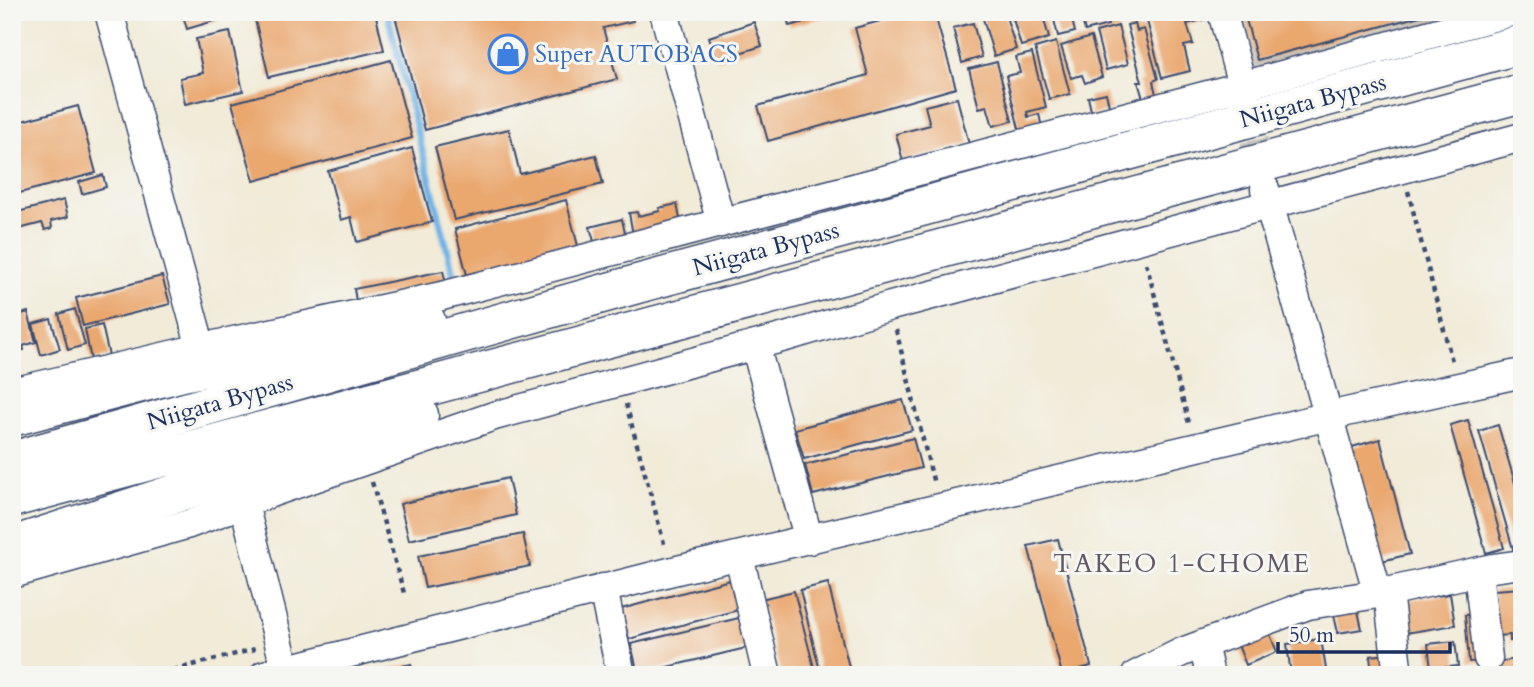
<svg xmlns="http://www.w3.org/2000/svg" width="1534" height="687" font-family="Cardo,serif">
  <rect width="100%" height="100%" fill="#f6f6f2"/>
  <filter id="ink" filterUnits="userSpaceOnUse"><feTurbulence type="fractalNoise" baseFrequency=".0143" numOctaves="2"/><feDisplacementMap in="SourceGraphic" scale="14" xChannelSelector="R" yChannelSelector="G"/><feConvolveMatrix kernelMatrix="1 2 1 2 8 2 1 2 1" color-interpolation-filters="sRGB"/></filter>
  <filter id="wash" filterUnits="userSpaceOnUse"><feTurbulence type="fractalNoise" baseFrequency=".00686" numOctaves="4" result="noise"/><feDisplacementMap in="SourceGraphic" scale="28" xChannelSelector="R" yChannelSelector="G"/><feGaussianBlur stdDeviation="1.57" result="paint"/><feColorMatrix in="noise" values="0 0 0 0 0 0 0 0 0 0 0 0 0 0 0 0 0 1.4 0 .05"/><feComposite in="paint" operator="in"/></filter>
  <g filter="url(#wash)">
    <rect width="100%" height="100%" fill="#f1ebd8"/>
    <!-- industrial -->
    <path fill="#c9c3b8" d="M1231,12H1479L1246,76Z"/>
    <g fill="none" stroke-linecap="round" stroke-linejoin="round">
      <!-- stream -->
      <path stroke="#70b3e5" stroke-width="7" d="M387,12L455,280"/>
    </g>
    <g id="blocks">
      <!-- building -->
      <path fill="#eaa76e" d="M182,12H223L224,18L187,29Z
        M253,12H375L384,50L269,77Z
        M394,12H631L633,21L603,28L617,79L425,130Z
        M786,12H840V13L789,26Z
        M912,12H934L956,88L768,141L758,106L868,75L855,28Z
        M981,12H995L996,16L1005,13L1016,49L994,56Z
        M1011,12H1042L1049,38L1021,46Z
        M1052,12H1070L1075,32L1058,36Z
        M1080,12H1105L1108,25L1085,31Z
        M1108,12H1145V13L1111,22Z
        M1163,12H1204L1206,19L1187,24L1193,44L1184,46L1190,71L1162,78L1146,17Z
        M1244,12H1431V13L1257,60Z
        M754,22L762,46L717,60L709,37Z
        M973,23L982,57L962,63L953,28Z
        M1135,23L1137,31L1144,29L1158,79L1153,81L1157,99L1144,102L1138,82H1142L1127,25Z
        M1118,26L1128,64L1106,70L1096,32Z
        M230,32L243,91L185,104L180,78L203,73L196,39Z
        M1091,37L1102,77L1085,83L1082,75L1071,78L1061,46Z
        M1056,42L1070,94L1049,99L1035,48Z
        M1032,53L1046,107L1027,112L1028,117L1039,114L1042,128L1020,133L1006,76L1020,73L1016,57Z
        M391,60L412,138L254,181L232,103Z
        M997,62L1012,121L993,126L987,106L979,108L969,69Z
        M1106,93L1110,110L1092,115L1088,97Z
        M957,98L969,144L903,161L896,134L930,125L925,106Z
        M78,106L96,173L12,195V112L15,111L18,122Z
        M509,129L520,174L596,155L603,184L454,220L435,147Z
        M412,148L432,222L357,242L351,217L341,220L328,171Z
        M103,175L106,187L82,194L79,182Z
        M64,200L68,217L51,221L52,228L45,230L42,223L19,229L14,213Z
        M566,200L578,246L467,275L455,229Z
        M677,204L681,224L633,235L629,213L637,212L638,216L660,211L659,208Z
        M622,219L626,238L595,245L590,227Z
        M443,271L446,283L356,301L354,289Z
        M162,276L170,304L83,326L76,298Z
        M75,309L85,345L68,350L59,314Z
        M28,312L36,342L23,346L24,350L15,352L12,342V317Z
        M51,319L60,349L41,355L33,324Z
        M102,325L109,356L91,360L85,329Z
        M903,400L912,430L804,459L795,429Z
        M1468,420L1504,548L1486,553L1450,425Z
        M1498,425L1522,507V547L1513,549L1479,431Z
        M913,438L921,468L813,495L805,465Z
        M1380,439L1410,554L1382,561L1352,447Z
        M508,478L516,515L409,540L400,504Z
        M523,534L530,566L425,588L418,556Z
        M1058,539L1091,666L1062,674L1028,546Z
        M730,580L738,610L629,639L621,609Z
        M828,583L851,675H821L800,590Z
        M1522,588V610H1514V619H1522V641H1510V635L1497,636L1494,590Z
        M794,591L816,675H781L761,599Z
        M1450,594L1455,625L1405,633L1400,601Z
        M1358,611L1362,629L1338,633L1334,615Z
        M1479,614L1483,661L1469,662L1465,615Z
        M739,618L746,648L638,674L631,644Z
        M1269,632L1277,652L1246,665L1238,645Z
        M1321,639L1327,675H1291L1287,644Z
        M1455,641L1458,666L1431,669L1428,644Z
        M1389,654L1395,675H1372L1370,656Z
        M1518,659L1522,675H1490L1488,663Z
        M411,664L414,675H392L390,669Z"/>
    </g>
  </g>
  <g filter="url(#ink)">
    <use href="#blocks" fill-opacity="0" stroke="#3b4b70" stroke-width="2"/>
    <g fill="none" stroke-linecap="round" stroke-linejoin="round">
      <!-- minor-tunnel -->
      <path stroke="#c6c5c0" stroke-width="28" stroke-dasharray="28 14" stroke-linecap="butt" d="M1245,99L1264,183"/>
      <defs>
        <path id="minor" d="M109,12L201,348
          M664,12L721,223
          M1222,12L1245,96
          M1265,189L1378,594
          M755,345L809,540
          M12,392L201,348L442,296L1242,86L1511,12
          M244,504L287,675
          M739,556L767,675
          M1478,572L1488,658
          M12,574L189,524L276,491L494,416L789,336L891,306L1522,137
          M603,588L621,675
          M1388,592L1398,675
          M1203,644L1210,675
          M264,675L673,571L1342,413L1522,373
          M1136,675L1182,652L1308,605L1378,594L1493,568L1522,564"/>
        <path id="highway" d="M12,417L183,372L426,321
          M12,461L637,284L1522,44
          M12,498L1522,93
          M12,546L419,415"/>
      </defs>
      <!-- minor casing -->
      <use href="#minor" stroke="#3b4b70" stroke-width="31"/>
      <!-- highway casing -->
      <use href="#highway" stroke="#3b4b70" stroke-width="41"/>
      <!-- path -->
      <path stroke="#3b4b70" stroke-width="4.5" stroke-dasharray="5 5" stroke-linecap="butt" d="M1408,191L1453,365
        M1146,263L1190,427
        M896,330L934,484
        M626,404L665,547
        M372,482L404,593
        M154,675L255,649"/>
      <!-- minor -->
      <use href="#minor" stroke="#fff" stroke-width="28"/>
      <!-- highway -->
      <use href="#highway" stroke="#fff" stroke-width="38"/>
    </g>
  </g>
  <!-- icons -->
  <defs>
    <symbol id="shop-ring" viewBox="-11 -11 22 22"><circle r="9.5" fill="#f6f6f2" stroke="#3f7fe0" stroke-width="1.5"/><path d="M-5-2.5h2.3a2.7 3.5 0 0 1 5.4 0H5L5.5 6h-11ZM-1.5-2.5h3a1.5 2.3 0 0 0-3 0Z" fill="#3f7fe0"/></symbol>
  </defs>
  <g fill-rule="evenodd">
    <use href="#shop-ring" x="486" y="32" width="44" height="44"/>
  </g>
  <g text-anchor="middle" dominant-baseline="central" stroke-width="6" stroke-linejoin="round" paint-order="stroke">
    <!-- shop labels -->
    <g font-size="24" fill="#366cbe" stroke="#f6f6f2" text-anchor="start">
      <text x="535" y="54">Super AUTOBACS</text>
    </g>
    <!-- street labels -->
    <g font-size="24" fill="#1b2f5e" stroke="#f6f6f2">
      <text transform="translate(1313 101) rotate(-15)">Niigata Bypass</text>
      <text transform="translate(766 249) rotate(-15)">Niigata Bypass</text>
      <text transform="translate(220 402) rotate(-16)">Niigata Bypass</text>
    </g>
    <!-- neighbourhood labels -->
    <g font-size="26" letter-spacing="2" fill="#635964" stroke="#f6f6f2">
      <text x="1182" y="563">TAKEO 1-CHOME</text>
    </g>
  </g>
  <!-- margin -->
  <rect width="1534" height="687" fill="none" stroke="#f6f6f2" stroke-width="42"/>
  <!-- scale -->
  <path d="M1278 642v10h172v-10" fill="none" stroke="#1b2f5e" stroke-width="3.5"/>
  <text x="1289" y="642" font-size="21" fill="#1b2f5e" stroke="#f6f6f2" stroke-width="5" paint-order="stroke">50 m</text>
</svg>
